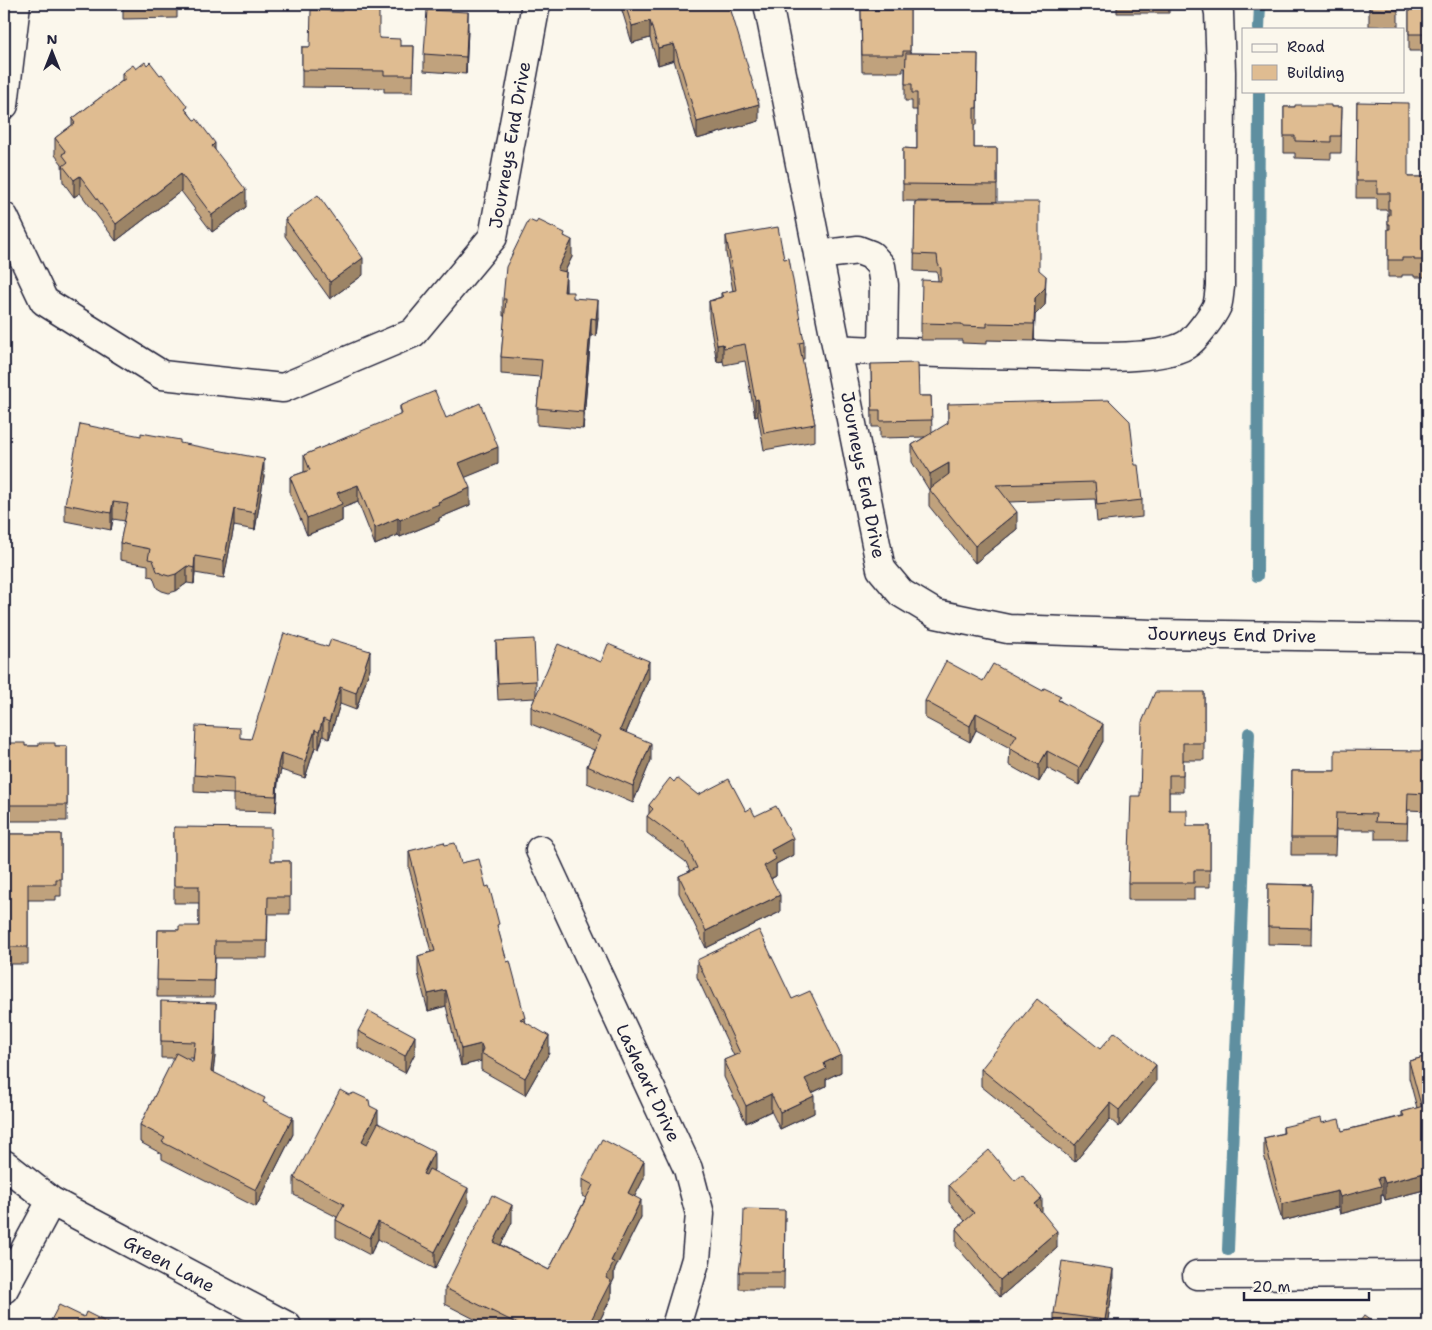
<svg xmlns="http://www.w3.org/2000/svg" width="1432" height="1330" font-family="'Shantell Sans',sans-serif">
  <rect width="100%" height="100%" fill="#fbf7ec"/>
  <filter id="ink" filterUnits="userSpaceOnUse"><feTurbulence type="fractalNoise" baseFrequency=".02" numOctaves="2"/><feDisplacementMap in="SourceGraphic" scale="10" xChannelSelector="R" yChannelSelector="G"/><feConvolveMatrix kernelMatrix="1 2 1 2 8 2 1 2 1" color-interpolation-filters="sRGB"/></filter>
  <g filter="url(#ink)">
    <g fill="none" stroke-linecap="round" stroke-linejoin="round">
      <!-- stream -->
      <path stroke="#5f8fa0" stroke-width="12" d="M1259,29L1260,4
        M1257,576L1259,91
        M1228,1250L1249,733"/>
      <defs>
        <path id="minor" d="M768,4L881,569L901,593L936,614L1008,629L1153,634L1428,638
          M4,105L16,4
          M4,217L44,301L162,375L283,388L413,333L493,237L536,4
          M818,255L858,250L871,255L881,266L884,285L883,352
          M837,349C905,353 972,354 1039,355C1076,356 1156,362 1186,345C1195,340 1213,315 1217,306C1219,300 1219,293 1220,287L1221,72L1219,13L1217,4
          M540,850L688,1169L700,1214L696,1259L676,1326
          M4,1164L51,1201L287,1326
          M1197,1275L1428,1274
          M4,1289L51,1201"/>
      </defs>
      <!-- minor casing -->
      <use href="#minor" stroke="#22223b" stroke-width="31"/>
      <!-- minor -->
      <use href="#minor" stroke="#fbf7ec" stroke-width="28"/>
    </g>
    <!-- wall -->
    <path fill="#c0a27d" stroke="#22223b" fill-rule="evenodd" d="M123,4H177V18L123,19Z
      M620,4H729L759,121L697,139L674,60L658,65L650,38L632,43Z
      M1117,4H1169V13H1117Z
      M1369,4H1398V27L1369,26Z
      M1409,4H1428V51H1409Z
      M861,10H910V53L978,54L977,125H974V148H997V202L903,201V148L917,149V110H912V101H905V68H903V72H862Z
      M468,29L466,74L424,71V54Z
      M379,38L400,46H414L413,92H384V88L302,87V47H310Z
      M136,69L188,112L215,151L246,207L212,232L181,191L116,241L80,193L74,197L63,182L62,164L55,155V138L72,125V119L122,81V73Z
      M1357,102L1408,177H1428V277H1414V275H1402V277H1388V210H1377V198H1356Z
      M1284,107H1342L1341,153H1331V159L1295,158V153H1284Z
      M915,202L1039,270L1046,293L1045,305L1035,315L1034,341L987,340V344L962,343V340H921V323L938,280L937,272L914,271Z
      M285,219L363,275L330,299L285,236Z
      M565,236L572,257L565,271L566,292L598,317L596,336L591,335L583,429L537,425V408L540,377L501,374V357L505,316H503V299Z
      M726,236L784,259L804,342V359H802L815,424V441L764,450L758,416L755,417L745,361L724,365L723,361L717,362L709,318V301L721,297V293L733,291L726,253Z
      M871,364L919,396H931L932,433L948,424V404L1135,465L1142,500V517L1097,522L1095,499L1009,502L1017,529L975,563L929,506V490L912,462V445L925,437L880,438V427H872Z
      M400,406L446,418L498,464L465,477L470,505L439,518V521L400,537L398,535L375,545L358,502L342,508V521L307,535L290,494V477L304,472V455L400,416Z
      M180,444L264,476L255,530L234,526L224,578L195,573L194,584L187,583L176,591L169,593L162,591L157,588L153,577L148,576V565L120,560V543L125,521L113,519L111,530L65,521V504Z
      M496,641L536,681V696L601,662L649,678L626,733L651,760L633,803L587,783V766L594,750L531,724V707L535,698L498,700L496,658Z
      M370,668L356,710L340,704L329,739L323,736L319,749L315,747L305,778L281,770L278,781L276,812L234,811V794L194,792V775L240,738L251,739Z
      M983,681L1061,701L1103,741L1079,785L1047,768L1039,782L1009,765L1010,748L976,730L970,742L925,718V701Z
      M1204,692V760H1183V792H1169V810L1187,826H1210V887H1194V900H1128V883L1140,796Z
      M4,746H67V821H4Z
      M1428,751V811L1408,810L1407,839H1375V830H1336L1335,855H1291L1292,771H1335Z
      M674,782L698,795L746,811L755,816L793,855L776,864V876L771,879L780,912L706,948L679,893V876L690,871L686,862L647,833V816L649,814V805Z
      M174,827L271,861H290V914H268L267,958H215L214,997H157L158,930H179L199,926V903H174Z
      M4,834H61V896H56V900H28V964H4Z
      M445,845L461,863L486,887L507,962L525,1022L549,1053L525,1095L481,1070V1061L461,1066L446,1006L428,1011L418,973V956L431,952L409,868V851Z
      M1268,884L1312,885L1311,945L1268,944Z
      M697,960L792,999L841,1072L826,1079V1086L812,1093L814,1113L780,1129L771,1111L746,1123L724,1077V1060L734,1056L697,977Z
      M161,1001L215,1056L213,1072L265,1103L293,1134L256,1207L162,1159V1154L140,1142V1125L174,1058H161ZM186,1058H193V1062Z
      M358,1031L415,1053L405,1073L358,1048Z
      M1100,1049L1156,1082L1119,1127L1110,1119L1075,1162L981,1086V1069Z
      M1428,1056V1189L1385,1200L1383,1194H1381V1203L1340,1214L1338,1207L1282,1221L1264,1155V1138L1283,1133V1127L1322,1123L1342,1131L1402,1116V1112L1417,1108L1409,1078V1061Z
      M370,1106L378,1123L434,1169L433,1171L468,1205L435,1269L378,1239L370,1255L336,1237V1220L337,1217L294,1195V1178Z
      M644,1178L634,1197L641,1217L614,1271V1279L611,1285V1298L597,1326H488L445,1304V1288L512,1222L501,1245L549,1270L586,1198L582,1196V1179Z
      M949,1185L1042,1213L1057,1248L1000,1297L956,1246V1229L965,1221L949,1202Z
      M785,1210L784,1289H739V1272Z
      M1113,1286L1107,1326H1054V1313Z"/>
    <!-- shaded-wall -->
    <path fill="#9c8466" stroke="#22223b" d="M468,12V29L466,74V57Z
      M650,21V38L632,43V26Z
      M674,44V60L658,65V48Z
      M759,104V121L697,139V122Z
      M215,143V160L212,146Z
      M181,174V191L116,241V224Z
      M80,176V193L74,197V180Z
      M246,190V207L212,232V215Z
      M572,240V257L557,287V270Z
      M363,258V275L330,299V282Z
      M566,272V289L564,309V292Z
      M1046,276L1045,305L1035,315L1034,341L1035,298Z
      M598,300V317L596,336V319Z
      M591,318V335L583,429V412Z
      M723,344V361L717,362V345Z
      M758,399V416L755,417V400Z
      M498,447V464L459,480V463Z
      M264,459V476L255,530V513Z
      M949,463V480L930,491V474Z
      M358,485V502L342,508V521L307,535V518L337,493Z
      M470,488V505L439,518V521L400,537V520L438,502Z
      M113,502V519L111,530V513Z
      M234,509V526L224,578V561Z
      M1017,512V529L975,563V546Z
      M398,518V535L375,545V528Z
      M195,556V573L194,584V568Z
      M187,566V583L176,591V574Z
      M370,651V668L356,710V693Z
      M649,661V678L620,747V730Z
      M340,687V704L329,739V722Z
      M976,713V730L970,742V726Z
      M323,719V736L319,749V732Z
      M1103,724V741L1079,785V768Z
      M315,730V747L305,778V761Z
      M651,743V760L633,803V786Z
      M1047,751V768L1039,782V765Z
      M281,753V770L278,781L276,812L278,764Z
      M793,838V855L776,864V876L764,882V866L771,850Z
      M780,895V912L706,948V931Z
      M446,990V1006L428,1011V994Z
      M216,1003L215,1056L211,1088V1071Z
      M415,1036V1053L405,1073V1056Z
      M549,1036V1053L525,1095V1078Z
      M481,1044V1061L461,1066V1049Z
      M841,1055V1072L826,1079V1086L805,1096V1079L824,1063Z
      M1156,1065V1082L1119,1127V1110Z
      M771,1094V1111L746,1123V1106Z
      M814,1096V1113L780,1129V1112Z
      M1110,1103V1119L1075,1162V1145Z
      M1428,1103V1120L1421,1122V1105Z
      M378,1110V1127L362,1158V1141Z
      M293,1117V1134L256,1207V1190Z
      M434,1152V1169L423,1191V1174Z
      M644,1161V1178L628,1210V1193Z
      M1428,1172V1189L1385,1200V1183Z
      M1383,1177V1194H1381V1203L1340,1214V1197L1378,1178Z
      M468,1188V1205L435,1269V1252Z
      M1338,1191V1207L1282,1221V1204Z
      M1042,1198V1215L1035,1204Z
      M641,1200V1217L614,1271V1279L611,1285V1298L597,1326H588L611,1261Z
      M512,1205V1222L494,1259V1242Z
      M378,1222V1239L370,1255V1238Z
      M1057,1231V1248L1000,1297V1280Z
      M1113,1269V1286L1107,1326H1105V1320Z"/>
    <!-- building -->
    <path fill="#dfbc91" stroke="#22223b" d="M342,4H379V38L400,39V46H414L413,75H384V71L302,70V47H310L311,10L342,11Z
      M625,4H729L759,104L697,122L674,44L658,48L650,21L632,26Z
      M1369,4H1398V10L1369,9Z
      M1409,4H1428V34H1409Z
      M427,10L468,12L466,57L424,54Z
      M861,10H910V51H903V55H862Z
      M906,53L978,54L977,108H974V148H997V185L903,184V148L917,149V93H912V84H905Z
      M145,62L147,65L150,62L160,75L162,74L188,107L185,109L194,120L197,119L215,143L212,146L246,190L212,215L181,174L116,224L80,176L74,180L63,166L68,162L62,154L66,152L55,138L75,123L72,119L126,78L122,73L133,65L136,69Z
      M1357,102L1408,103V177H1428V260H1414V258H1402V260H1388V229H1390V224H1388V215H1390V209H1388V200H1390V193H1377V181H1356Z
      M1295,105H1331V107H1342L1341,136H1331V142L1295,141V136H1284V107H1295Z
      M318,195L363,258L330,282L285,219Z
      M915,202H1039V270L1046,276L1045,288L1035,298L1034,324L987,323V327L962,326V324L921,323L922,280L941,281V269L938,264L937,255L914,254Z
      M529,220L536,223L538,220L565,233L564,236L572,240L557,270L566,272L564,292H573V298L598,300L596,319L591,318L583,412L537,408L542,360L501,357L506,299H503L506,267Z
      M778,227L784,259L789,258L804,342L799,343L815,424L764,433L758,399L755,400L745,344L724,348L723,344L717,345L709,301L715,300V299L723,297L721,293L736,290L726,236Z
      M918,363L919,396H931L932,420L880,421V410H872L871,364Z
      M435,391L446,418L480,403L498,447L459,463L470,488L438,502L439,504L400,520L398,518L375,528L358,485L337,493L342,504L307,518L290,477L310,470L304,455L402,414L400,406Z
      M1109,400L1130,421L1135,465H1138L1142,500L1097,505L1095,482L996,485L1017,512L975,546L929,489L949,474V463L930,474L912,445L948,423V404Z
      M80,424L141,436V433L180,440V443L264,459L255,513L234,509L224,561L195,556L194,568L187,566L176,574L169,576L162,574L157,571L153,560L148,559L150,549L120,543L128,504L113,502L111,513L65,504Z
      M284,633L328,647L331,639L370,651L356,693L340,687L329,722L323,719L319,732L315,730L305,761L281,753L278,764L276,796L234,794V778L194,775L196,726L240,728V738L251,739Z
      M534,639L536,681L498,683L496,641Z
      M558,644L601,662L608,644L649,661L620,730L651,743L633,786L587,766L601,736L531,707Z
      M946,661L983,681L993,664L1043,691L1044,688L1061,696L1058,700L1103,724L1079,768L1047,751L1039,765L1009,748L1017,735L976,713L970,726L925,701Z
      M1155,692H1204V743H1183V775H1169V810H1187V826H1210V870H1194V883H1128L1131,796H1140L1142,722Z
      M7,743H25V746H39V743H55V746H67V805H4V746H7Z
      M1335,750L1428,751V794L1408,793L1407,823L1375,822L1376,814L1336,813L1335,838H1291L1292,771H1335Z
      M670,778L674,782L677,778L698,795L729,779L746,811L751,808L755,816L776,806L793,838L771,850L776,859L764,866L780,895L706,931L679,876L697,868L686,845L647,816L653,809L649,805Z
      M174,827L271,828V861H290V897H268L267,941H215L214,981L157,980L158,930H179V926H199V886H174Z
      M4,834H61V879H56V884H28V947H4Z
      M444,842L445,845L455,843L461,863L479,859L486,887L489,886L499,924L497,925L507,962L510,961L525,1018L520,1019L549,1036L525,1078L481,1053L483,1049L481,1044L461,1049L446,990L428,994L418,956L435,951L409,851Z
      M1268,884L1312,885L1311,928L1268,927Z
      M759,930L792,999L810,991L841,1055L824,1063L826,1069L805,1079L814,1096L780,1112L771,1094L746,1106L724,1060L740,1053L697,960Z
      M1037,999L1100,1049L1115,1032L1156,1065L1119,1110L1110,1103L1075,1145L981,1069Z
      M161,1001L216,1003L215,1039L211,1071L265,1098L263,1102L293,1117L256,1190L162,1142L165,1138L140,1125L176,1053L193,1062L195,1042L161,1041Z
      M369,1011L415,1036L405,1056L358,1031Z
      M1428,1056V1103L1421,1105L1409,1061Z
      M340,1090L349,1095L354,1093L369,1100L370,1106L378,1110L362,1141L367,1144L378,1123L434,1152L423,1174L426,1175L429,1169L468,1188L435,1252L378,1222L370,1238L336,1220L344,1204L294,1178Z
      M1427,1105V1109H1428V1172L1385,1183L1383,1177L1378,1178L1381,1186L1340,1197L1338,1191L1282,1204L1264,1138L1284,1133L1283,1127L1321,1118L1322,1123L1339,1119L1342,1131L1404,1116L1402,1112Z
      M602,1139L644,1161L628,1193L641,1200L611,1261L614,1262L606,1278L611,1281L588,1326H539L531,1322L529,1326H522L445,1288L492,1195L512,1205L494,1242L549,1270L593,1185L582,1179Z
      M989,1150L1015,1181L1022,1175L1042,1198L1035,1204L1057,1231L1000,1280L956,1229L974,1213L949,1185Z
      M744,1209L785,1210L784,1272H739L743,1241Z
      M1062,1261L1113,1269L1105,1320L1054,1313Z
      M59,1305L84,1317L86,1312L114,1326H48Z
      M1364,1316L1378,1326H1356Z
      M736,1319L751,1326H733Z"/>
  </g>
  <g text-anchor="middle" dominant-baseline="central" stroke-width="5" stroke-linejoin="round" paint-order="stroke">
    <!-- street labels -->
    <g font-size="18" fill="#22223b" stroke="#fbf7ec">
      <text transform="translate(510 145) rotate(-80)">Journeys End Drive</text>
      <text transform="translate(863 475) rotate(79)">Journeys End Drive</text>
      <text transform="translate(1232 635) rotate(1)">Journeys End Drive</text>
      <text transform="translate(648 1083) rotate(65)">Lasheart Drive</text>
      <text transform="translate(169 1264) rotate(28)">Green Lane</text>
    </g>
  </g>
  <!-- margin -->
  <rect width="1432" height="1330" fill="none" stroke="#fbf7ec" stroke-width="20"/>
  <rect x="10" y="10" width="1412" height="1310" fill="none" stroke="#22223b" stroke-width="2" filter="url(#ink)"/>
  <!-- legend -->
  <rect x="1242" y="28" width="162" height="65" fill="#fbf7ec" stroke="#a4a2a5"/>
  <rect x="1252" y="44" width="25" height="8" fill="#fbf7ec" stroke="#a4a2a5"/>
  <text x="1287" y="52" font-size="15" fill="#22223b">Road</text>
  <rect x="1252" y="65" width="25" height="15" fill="#dfbc91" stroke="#a4a2a5"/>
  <text x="1287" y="78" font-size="15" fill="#22223b">Building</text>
  <!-- north arrow -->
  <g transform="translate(52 52)" stroke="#fbf7ec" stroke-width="4" paint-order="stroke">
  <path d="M0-4L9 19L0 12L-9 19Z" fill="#22223b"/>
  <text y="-8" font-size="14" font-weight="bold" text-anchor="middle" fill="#22223b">N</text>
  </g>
  <!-- scale -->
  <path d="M1244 1292v8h125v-8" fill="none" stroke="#22223b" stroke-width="2.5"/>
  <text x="1252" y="1292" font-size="15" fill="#22223b" stroke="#fbf7ec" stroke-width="4" paint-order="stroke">20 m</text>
</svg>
